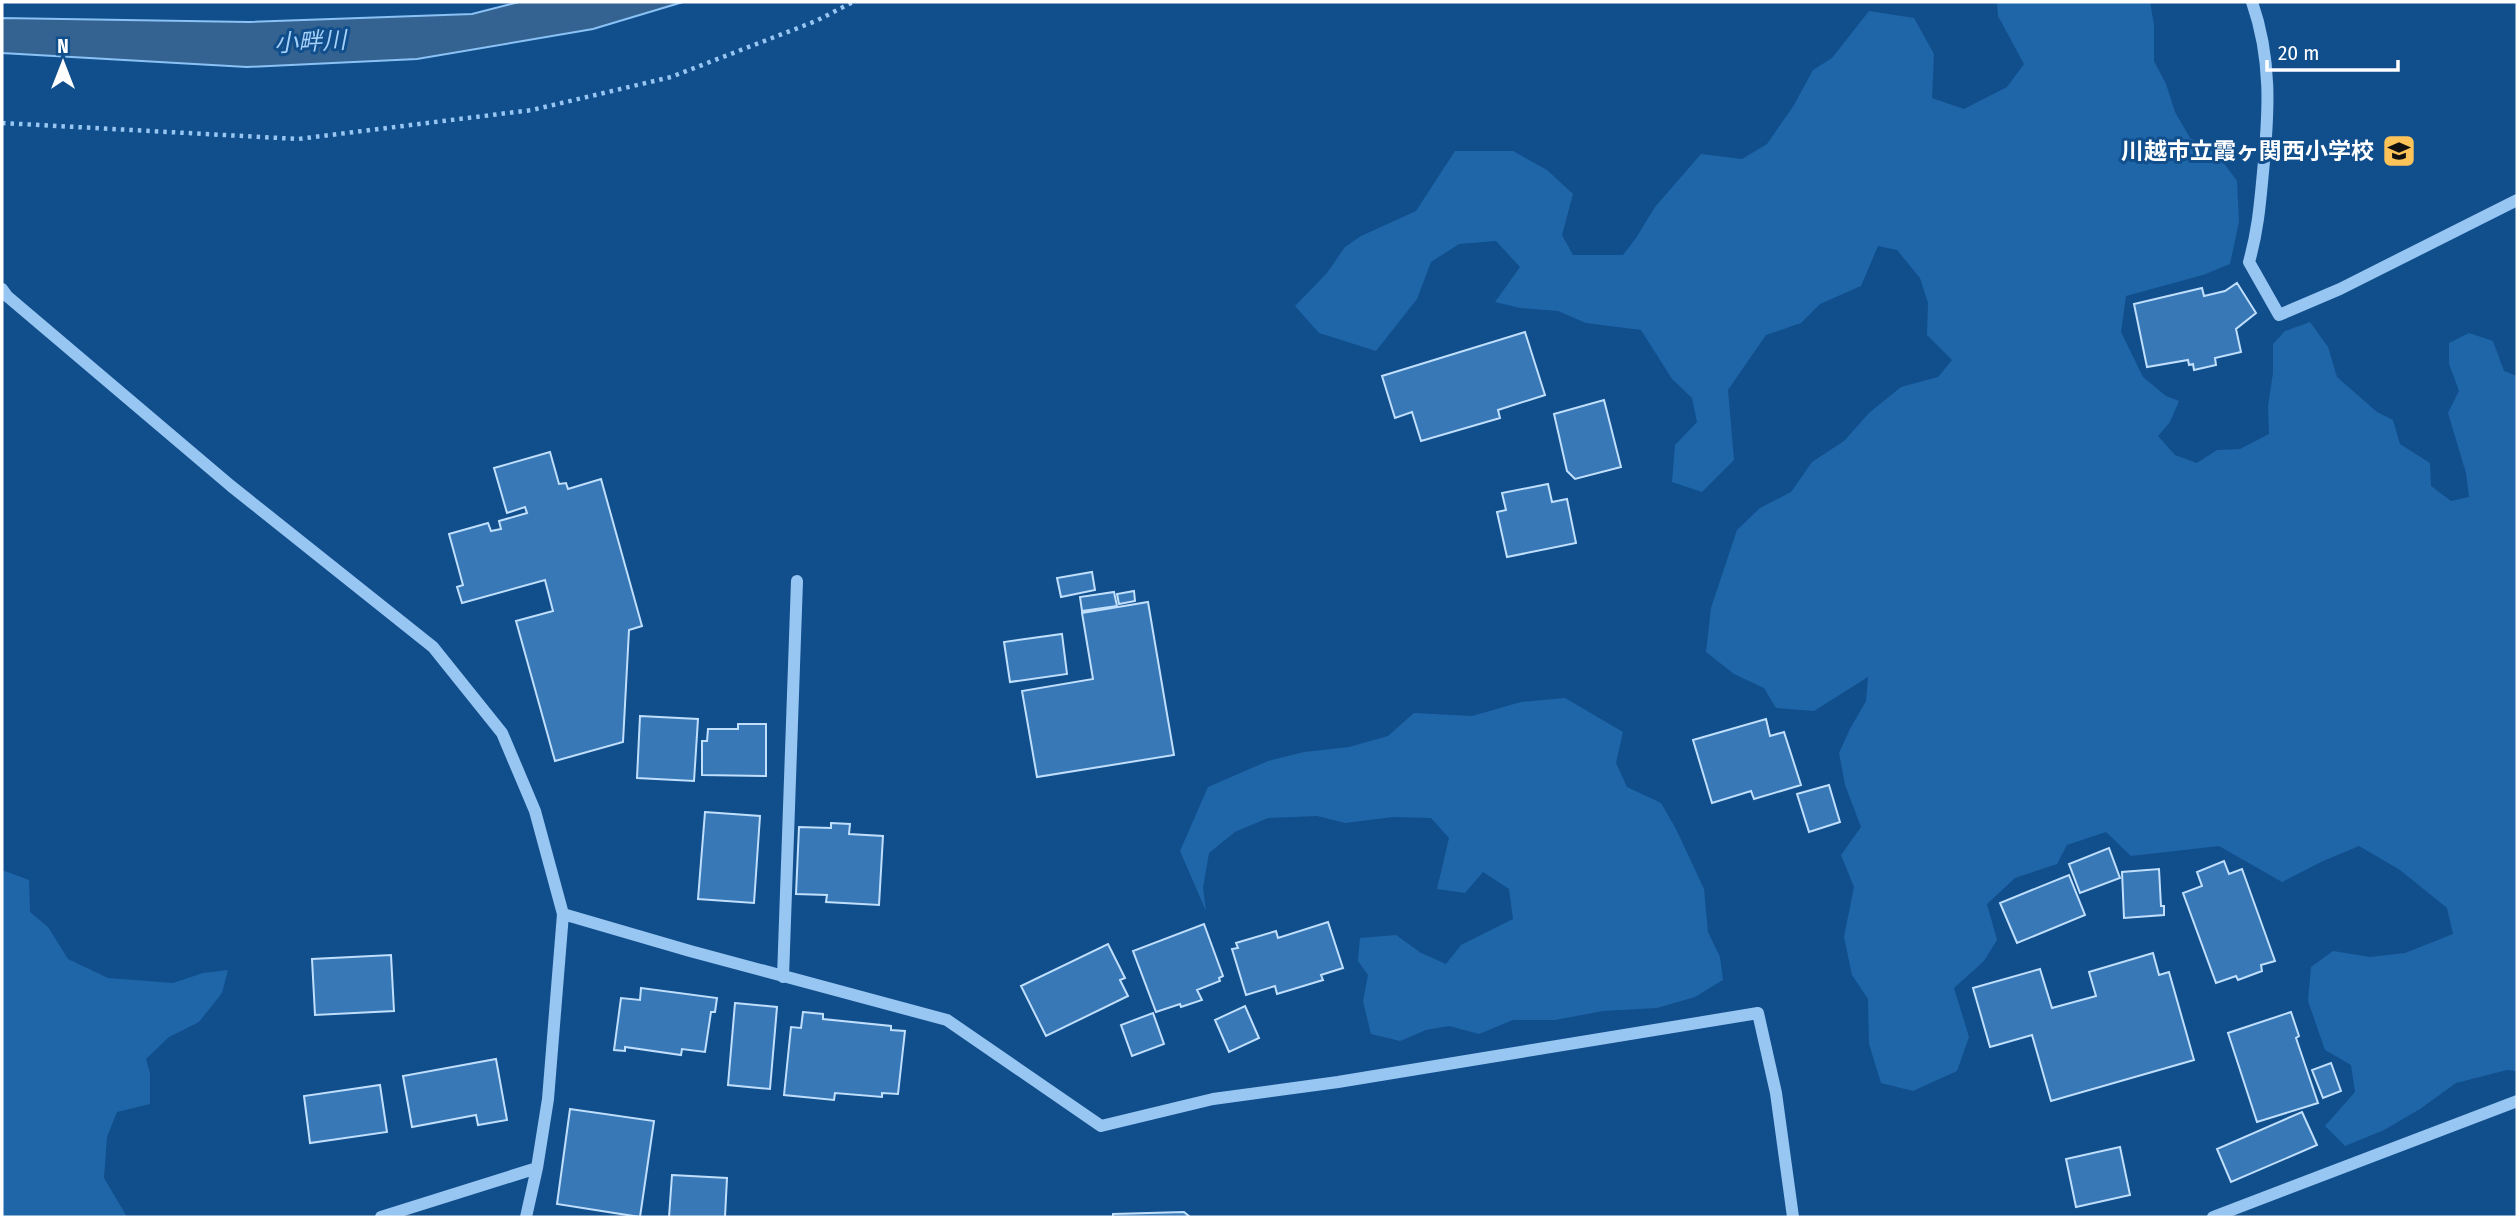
<svg xmlns="http://www.w3.org/2000/svg" width="2519" height="1219" font-family="'Fira Sans Condensed','Noto Sans JP',sans-serif">
  <rect width="100%" height="100%" fill="#114e8c"/>
  <!-- green -->
  <path fill="#1f66a9" d="M1997,2H2150L2154,25V61L2166,84L2175,112L2190,138L2217,154L2237,181L2239,222L2230,264L2203,275L2126,296L2121,332L2143,377L2166,396L2179,401L2170,422L2158,436L2175,455L2197,463L2217,450L2240,449L2269,434L2268,406L2273,373V344L2285,331L2310,322L2328,347L2337,377L2377,412L2393,420L2400,444L2430,463L2431,486L2451,501L2469,497L2466,473L2448,413L2459,391L2449,364V343L2469,333L2493,341L2504,371L2517,376V1071L2507,1070L2456,1083L2420,1109L2384,1130L2345,1146L2325,1126L2355,1092L2351,1065L2325,1050L2308,1001L2311,967L2333,951L2370,957L2405,953L2453,934L2447,908L2400,870L2359,846L2323,861L2282,882L2219,846L2131,856L2106,832L2067,845L2057,864L2015,878L1987,904L1997,940L1984,961L1954,988L1969,1037L1957,1071L1913,1091L1881,1083L1869,1044L1868,999L1852,975L1844,937L1854,887L1841,855L1861,827L1845,785L1839,753L1850,729L1866,701L1868,677L1814,711L1776,708L1764,688L1734,674L1706,652L1711,608L1737,530L1760,508L1791,492L1812,462L1844,441L1869,413L1901,387L1938,377L1952,360L1927,335L1928,303L1920,278L1897,250L1878,246L1861,286L1820,304L1801,323L1766,335L1728,390L1734,460L1702,492L1672,482L1675,445L1697,422L1692,398L1672,379L1641,330L1586,323L1558,311L1520,308L1495,302L1520,267L1496,241L1459,244L1431,262L1417,299L1376,351L1319,333L1295,306L1327,273L1345,247L1361,236L1416,211L1455,151H1513L1547,170L1573,194L1562,235L1573,255H1623L1636,238L1655,207L1701,154L1742,159L1767,144L1794,105L1813,70L1832,58L1869,11L1914,18L1934,54L1932,98L1964,109L2007,87L2024,64L1998,16Z
    M1565,698L1623,732L1616,763L1627,787L1661,803L1676,829L1704,889L1708,932L1720,957L1723,980L1695,997L1657,1008L1603,1011L1555,1020H1513L1479,1034L1449,1026L1426,1030L1400,1041L1371,1034L1363,1001L1368,975L1358,961L1360,938L1396,935L1421,953L1446,964L1461,945L1513,919L1509,889L1483,872L1465,893L1437,889L1449,838L1431,818L1393,817L1345,823L1317,816L1268,818L1235,832L1209,853L1203,888L1206,911L1180,851L1208,787L1268,761L1304,752L1349,747L1388,736L1414,713L1472,716L1521,702Z
    M2,870L29,880L30,912L48,927L68,959L108,978L173,983L203,973L228,970L222,993L199,1022L169,1037L146,1059L150,1073V1104L117,1112L107,1137L104,1178L127,1217H2Z"/>
  <!-- water -->
  <path fill="#356391" stroke="#8ac2f5" stroke-width="2" d="M519,2H683L593,29L417,59L247,67L2,53V18L249,22L472,14Z"/>
  <!-- building -->
  <path fill="#3978b6" stroke="#bfdffd" stroke-width="2" d="M2237,283L2256,313L2236,329L2241,352L2215,358L2216,365L2194,370L2193,364L2189,365L2188,360L2147,367L2134,304L2202,288L2204,296L2225,291Z
    M1525,332L1545,395L1498,410L1500,418L1421,441L1412,412L1395,418L1382,376Z
    M1604,400L1621,467L1575,479L1567,471L1554,414Z
    M550,452L559,484L566,483L568,489L601,479L642,626L629,630L623,742L555,761L516,621L553,611L545,580L462,603L457,587L463,585L449,534L488,523L491,531L501,529L499,521L527,513L525,507L507,513L494,468Z
    M1548,484L1552,502L1567,499L1576,543L1507,557L1497,512L1506,510L1502,493Z
    M1092,572L1095,590L1061,597L1057,578Z
    M1134,591L1135,601L1119,604L1117,594Z
    M1114,592L1117,606L1082,611L1080,597Z
    M1148,602L1174,755L1037,777L1022,691L1093,679L1082,613Z
    M1062,634L1067,674L1010,682L1004,642Z
    M640,716L698,719L694,781L637,778Z
    M1766,719L1770,736L1784,732L1801,785L1754,799L1751,791L1712,803L1693,740Z
    M738,724H766V776L702,775V741H707L708,729H738Z
    M1829,785L1840,822L1809,832L1797,794Z
    M705,812L760,816L754,903L698,899Z
    M831,823L850,824L849,834L883,836L879,905L826,902L827,895L796,894L799,827L831,828Z
    M2109,848L2120,878L2080,893L2069,864Z
    M2224,861L2229,874L2242,869L2275,961L2261,965L2262,971L2238,980L2236,976L2216,983L2183,893L2202,886L2197,872Z
    M2159,869L2161,906H2164V915L2124,918L2122,872Z
    M2069,875L2085,915L2017,943L2000,903Z
    M1328,922L1343,968L1321,975L1323,980L1277,994L1275,986L1246,995L1232,949L1238,948L1236,943L1276,931L1278,938Z
    M1204,924L1223,976L1219,978L1220,981L1197,990L1202,1000L1181,1007L1180,1004L1156,1012L1133,951Z
    M1108,944L1125,978L1120,980L1128,996L1046,1036L1021,986Z
    M2153,953L2159,975L2169,972L2194,1060L2051,1101L2032,1035L1990,1047L1973,988L2040,969L2052,1008L2096,996L2089,972Z
    M391,955L394,1011L315,1015L312,959Z
    M641,988L717,998L715,1012H711L705,1052L682,1049L681,1055L625,1047V1051L614,1050L621,998L640,1000Z
    M735,1003L777,1007L770,1089L728,1085Z
    M1245,1006L1259,1038L1229,1052L1215,1020Z
    M803,1012L823,1014V1019L891,1026V1030L905,1031L898,1094L882,1093V1097L835,1093L834,1100L784,1095L791,1027L801,1028Z
    M2291,1012L2299,1036L2296,1038L2318,1103L2257,1122L2228,1033Z
    M1153,1013L1164,1044L1132,1056L1121,1025Z
    M496,1059L507,1120L478,1125L476,1115L412,1127L403,1076Z
    M2331,1063L2341,1091L2323,1098L2312,1070Z
    M380,1085L387,1132L310,1143L304,1096Z
    M570,1109L654,1121L640,1217L557,1204Z
    M2302,1112L2317,1145L2231,1182L2217,1149Z
    M2120,1147L2130,1195L2076,1207L2066,1159Z
    M672,1175L727,1178L725,1217H669Z
    M1184,1212L1190,1217H1113V1214Z"/>
  <g fill="none" stroke-linecap="round" stroke-linejoin="round">
    <!-- path -->
    <path stroke="#98c6f2" stroke-width="4.5" stroke-dasharray="3.5 5" stroke-linecap="butt" d="M2,123L298,139L532,110L671,77L816,21L853,2"/>
    <!-- minor -->
    <path stroke="#98c6f2" stroke-width="12" d="M2252,2C2272,59 2269,112 2263,172C2260,204 2258,230 2249,262L2279,315L2340,289L2517,200
      M2,289L7,296L231,486L433,647L502,733L535,811L563,914L548,1099L537,1168L526,1217
      M563,914L690,951L947,1020L1101,1126L1213,1099L1338,1082L1758,1013L1776,1093L1793,1217
      M783,977L797,581
      M381,1217L537,1168
      M2213,1217L2517,1101"/>
  </g>
  <!-- icons -->
  <defs>
    <symbol id="school-square" viewBox="-11 -11 22 22"><rect x="-9" y="-9" width="18" height="18" rx="4" fill="#ffc459" stroke="#114e8c"/><path d="M0-5L7-2L0 1L-7-2ZM-4 1L0 2.5L4 1V4Q0 6-4 4Z" fill="#111"/></symbol>
  </defs>
  <g fill-rule="evenodd">
    <use href="#school-square" x="2380" y="132" width="38" height="38"/>
  </g>
  <g text-anchor="middle" dominant-baseline="central" stroke-width="6" stroke-linejoin="round" paint-order="stroke">
    <!-- poi labels -->
    <g font-size="23" font-weight="bold" fill="#fff" stroke="#114e8c" text-anchor="end">
      <text x="2374" y="151">川越市立霞ヶ関西小学校</text>
    </g>
    <!-- water labels -->
    <g font-size="24" font-style="italic" fill="#a4d0f9" stroke="#114e8c">
      <text transform="translate(310 42) rotate(-3)">小畔川</text>
    </g>
  </g>
  <!-- border -->
  <rect width="2519" height="1219" fill="none" stroke="#ffffff" stroke-width="7"/>
  <!-- north arrow -->
  <g transform="translate(63 63)" stroke="#114e8c" stroke-width="5" paint-order="stroke">
  <path d="M0-5L12 26L0 18L-12 26Z" fill="#ffffff"/>
  <text y="-10" font-size="19" font-weight="bold" text-anchor="middle" fill="#ffffff">N</text>
  </g>
  <!-- scale -->
  <path d="M2267 60v10h131v-10" fill="none" stroke="#ffffff" stroke-width="3.5"/>
  <text x="2278" y="60" font-size="21" fill="#ffffff" stroke="#114e8c" stroke-width="5" paint-order="stroke">20 m</text>
</svg>
